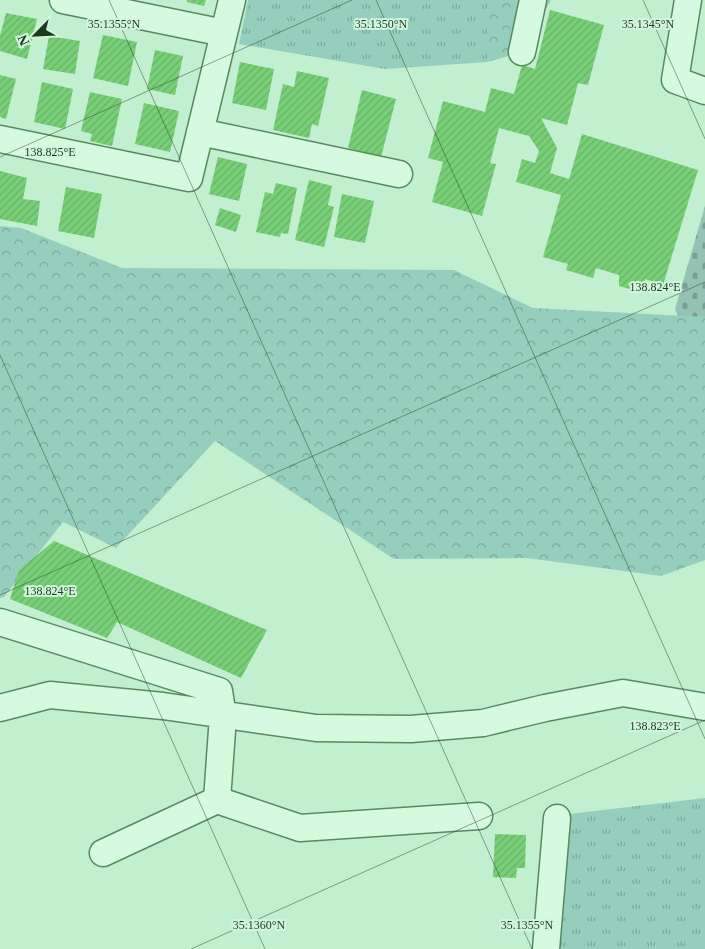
<svg xmlns="http://www.w3.org/2000/svg" width="705" height="949" font-family="'Times New Roman',serif">
  <defs>
    <pattern id="grass-tufts" width="24" height="20" patternUnits="userSpaceOnUse" patternTransform="scale(1.25)"><rect width="24" height="20" fill="#96cebd"/><path d="M3 7l-1-3M5 7V3M7 7l1-3M15 17l-1-3M17 17v-4M19 17l1-3" fill="none" stroke="#7aa899"/></pattern>
    <pattern id="forest-crowns" width="20" height="18" patternUnits="userSpaceOnUse" patternTransform="scale(1.25)"><rect width="20" height="18" fill="#96cebd"/><path d="M2 6a3 3 0 1 1 6 0M12 15a3 3 0 1 1 6 0" fill="none" stroke="#7aa899"/></pattern>
    <pattern id="cemetery-stones" width="16" height="16" patternUnits="userSpaceOnUse" patternTransform="scale(1.25)"><rect width="16" height="16" fill="#95c2b5"/><path d="M2 7V4a2 2 0 0 1 4 0v3zM10 15v-3a2 2 0 0 1 4 0v3z" fill="#799f93"/></pattern>
    <pattern id="building-hatch" width="6" height="6" patternUnits="userSpaceOnUse" patternTransform="scale(1.25)"><rect width="6" height="6" fill="#77cf77"/><path d="M-1 1l2-2M0 6l6-6M5 7l2-2" fill="none" stroke="#66b266"/></pattern>
  </defs>
  <rect width="100%" height="100%" fill="#c2efcf"/>
  <!-- grass -->
  <path fill="url(#grass-tufts)" d="M248,0H487V62L385,69L239,44Z
    M705,798V949H560L569,814Z"/>
  <!-- forest -->
  <path fill="url(#forest-crowns)" d="M487,0H551L522,52L487,62Z
    M0,226L21,228L122,268L454,270L533,308L705,317V560L661,576L527,558L394,559L215,441L116,548L63,522L4,597L0,598Z"/>
  <!-- cemetery -->
  <path fill="url(#cemetery-stones)" d="M705,206V317L678,316L675,309Z"/>
  <!-- building -->
  <path fill="url(#building-hatch)" d="M187,0H206L204,6L187,2Z
    M550,10L604,25L588,85L578,83L567,125L541,118L557,148L550,173L569,179L582,134L698,170L663,285L645,279L641,292L619,286V275L596,268L593,278L566,270L568,264L543,257L561,195L516,182L522,159L535,163L539,151L529,136L499,128L490,163L496,164L482,216L432,202L443,162L428,158L443,101L485,112L491,88L514,94L522,65L535,69Z
    M6,13L37,19L27,59L0,51V36Z
    M103,35L137,42L128,86L93,78Z
    M49,36L80,41L75,74L43,69Z
    M155,50L183,56L175,95L147,89Z
    M240,62L274,69L266,110L232,103Z
    M297,71L329,78L318,126L312,124L309,138L273,130L283,84L294,87Z
    M0,75L16,79L6,119L0,117Z
    M42,82L73,89L65,129L34,122Z
    M362,90L396,99L381,157L348,148Z
    M90,92L122,99L112,146L90,141L92,134L81,131Z
    M144,103L179,111L170,152L135,144Z
    M218,157L247,164L239,201L209,194Z
    M0,171L27,178L23,199L40,201L37,226L0,219Z
    M309,180L332,186L328,205L334,207L324,247L295,240Z
    M276,183L297,188L288,234L281,233L280,237L256,232L265,192L273,194Z
    M66,187L102,194L94,238L58,231Z
    M342,194L374,201L365,243L334,237Z
    M220,208L241,215L236,232L215,225Z
    M54,541L267,630L241,678L117,622L107,638L10,599L19,570Z
    M495,834L526,835L525,868H517L516,878L493,877Z"/>
  <g fill="none" stroke-linecap="round" stroke-linejoin="round">
    <defs>
      <path id="minor" d="M63,0L224,33
        M688,0L675,80L705,91
        M522,52L533,0
        M200,132L399,174
        M0,139L189,178L232,0
        M0,622L219,691L223,716L217,800L103,853
        M0,708L50,695L163,706L316,728L411,729L483,723L545,708L623,693L705,707
        M217,800L300,828L479,816
        M546,949L557,818"/>
    </defs>
    <!-- minor casing -->
    <use href="#minor" stroke="#598a5e" stroke-width="29"/>
    <!-- minor -->
    <use href="#minor" stroke="#d6fae0" stroke-width="26"/>
  </g>
  <!-- ticks -->
  <path fill="none" stroke="#1d391f" stroke-width="1" stroke-opacity="0.45" d="M109,0L532,949M376,0L705,739M643,0L705,139M0,157L352,0M0,355L265,949M0,595L705,282M191,949L705,720"/>
  <g font-size="12" text-anchor="middle" fill="#1d391f" stroke="#d2f6dd" stroke-width="4" stroke-linejoin="round" paint-order="stroke">
    <text x="648" y="28">35.1345°N</text>
    <text x="114" y="28">35.1355°N</text>
    <text x="381" y="28">35.1350°N</text>
    <text x="50" y="156">138.825°E</text>
    <text x="655" y="291">138.824°E</text>
    <text x="50" y="595">138.824°E</text>
    <text x="655" y="730">138.823°E</text>
    <text x="259" y="929">35.1360°N</text>
    <text x="527" y="929">35.1355°N</text>
  </g>
  <!-- north arrow -->
  <g transform="translate(35 35) rotate(246)" stroke="#d2f6dd" stroke-width="4" paint-order="stroke">
  <path d="M0-4L9 19L0 12L-9 19Z" fill="#1d391f"/>
  <text y="-8" font-size="14" font-weight="bold" text-anchor="middle" fill="#1d391f">N</text>
  </g>
</svg>
